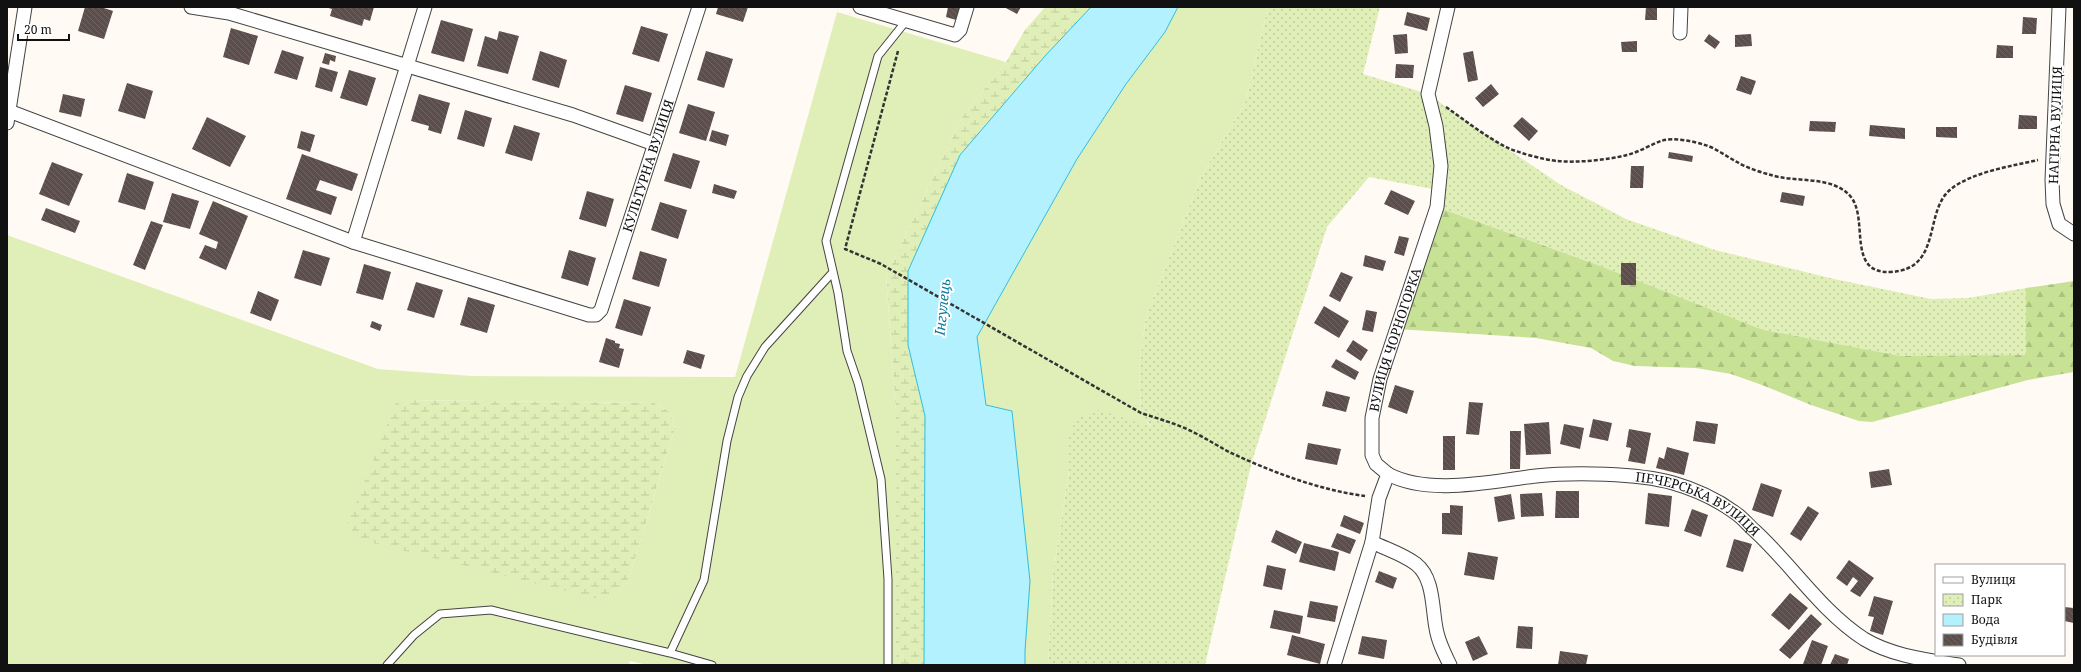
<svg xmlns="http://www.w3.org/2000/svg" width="2081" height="672" font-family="'Noto Serif',serif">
  <defs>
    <pattern id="forest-firs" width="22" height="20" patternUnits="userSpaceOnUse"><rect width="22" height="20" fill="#c8e295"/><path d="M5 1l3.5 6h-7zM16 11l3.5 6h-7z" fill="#abc17f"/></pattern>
    <pattern id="wetland-marsh" width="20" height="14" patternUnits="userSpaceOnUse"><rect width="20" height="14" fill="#e0efb8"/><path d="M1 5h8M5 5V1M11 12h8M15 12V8" fill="none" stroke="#bfcc9d"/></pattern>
    <pattern id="park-dots" width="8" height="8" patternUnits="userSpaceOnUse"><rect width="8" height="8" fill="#e0efb8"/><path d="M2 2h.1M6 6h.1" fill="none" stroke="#bfcc9d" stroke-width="1.8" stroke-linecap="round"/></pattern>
    <pattern id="building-back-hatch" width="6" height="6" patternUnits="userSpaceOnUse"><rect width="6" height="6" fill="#5b4e4b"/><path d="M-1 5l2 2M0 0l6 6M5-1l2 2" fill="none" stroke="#6e6361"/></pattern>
  </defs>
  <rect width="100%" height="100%" fill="#fffbf4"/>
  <!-- grass -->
  <path fill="#e0efb8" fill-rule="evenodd" d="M1178,7H1268L1246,101L1201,177L1146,317L1139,368L1141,413L1151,428L1069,436V470L1053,575L1048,665H1025L1012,411L986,405L977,337L1077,159L1126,84L1165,32Z
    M837,12L1006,62L962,117L886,276L896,411V665H648L630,661L629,665H7V235L378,369L472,376L735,377ZM397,400L654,403L670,412L675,428L629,578L620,592Z"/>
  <!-- forest -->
  <path fill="url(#forest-firs)" d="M1437,207L1587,261L2026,355V288L2074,281V372L2028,380L1872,422L1859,421L1811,405L1762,385L1731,374L1696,368L1635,366L1613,361L1591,348L1536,338L1397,329Z"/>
  <!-- wetland -->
  <path fill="url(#wetland-marsh)" d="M1045,7H1091L1045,56L960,155L908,345L925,416L924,665H896V411L886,276L962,117L1006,62L1025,30Z
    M397,400L654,403L670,412L675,428L629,578L620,592L602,600L369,542L355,535L348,523Z"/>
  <!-- park -->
  <path fill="url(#park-dots)" d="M1268,7H1380L1363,74L1428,94L1466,121L1561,185L1626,219L1715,250L1834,279L1931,299L1968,298L2026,288V355L1900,356L1763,330L1587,261L1437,207L1438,190L1369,177L1327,227L1252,461L1205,665H1048L1053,575L1069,470V436L1077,418L1099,410L1151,427L1141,413L1139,368L1146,317L1201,177L1246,101Z"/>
  <!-- water -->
  <path fill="#b2f1fd" stroke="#31bddd" d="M1091,7H1178L1165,32L1126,84L1077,159L977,337L986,405L1012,411L1030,581L1025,651V665H924L925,416L908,345V271L960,155L1045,56Z"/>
  <!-- building -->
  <path fill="url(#building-back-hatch)" d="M85,7H101L113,11L104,39L78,31Z
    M325,7H374L370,21L364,19L362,26L330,16L332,9Z
    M718,7H748L743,22L716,14Z
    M948,7H960L956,20L946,17Z
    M1004,7H1021L1017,14Z
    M1646,7H1657V20H1645Z
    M1407,12L1430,18L1427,31L1404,25Z
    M2023,17L2037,18L2036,34H2022Z
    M441,20L473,29L464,62L431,53Z
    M641,26L668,34L659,62L632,54Z
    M231,28L258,36L249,65L223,57Z
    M499,31L519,36L508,74L477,66L485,36L497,40Z
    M1407,34L1408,53L1395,54L1393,35Z
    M1709,34L1720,42L1715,49L1704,41Z
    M1751,34L1752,46L1735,47V35Z
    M1637,41V52H1622L1621,42Z
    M1997,45L2013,46V58H1996Z
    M282,50L304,57L297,80L274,73Z
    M540,51L567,60L559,88L532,80Z
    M706,51L733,59L724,88L697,80Z
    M1473,51L1478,80L1468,82L1463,53Z
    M325,53L336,56L335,62L330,60L329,65L322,63Z
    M1396,64L1414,65L1413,78H1395Z
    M320,67L338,72L332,92L315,87Z
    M349,70L376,78L367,106L340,98Z
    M1741,76L1756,81L1751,95L1736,90Z
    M127,83L153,91L145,119L118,111Z
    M1491,84L1499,94L1483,107L1475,98Z
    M625,85L652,93L643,122L616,114Z
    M63,94L85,99L81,117L59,112Z
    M419,94L450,103L441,134L428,130L429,126L411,121Z
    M688,104L715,112L706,141L679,133Z
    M465,110L492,118L484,147L457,139Z
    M2019,115L2037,116V129H2018Z
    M207,117L246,136L230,167L192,149Z
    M1522,117L1538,131L1529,141L1513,126Z
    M1810,121L1836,122L1835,132L1809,131Z
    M514,125L540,133L532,161L505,153Z
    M1870,125L1905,128V139L1869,136Z
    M1936,127H1957V138L1936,137Z
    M712,130L729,135L726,146L709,141Z
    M301,131L315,135L310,152L297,148Z
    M1669,152L1693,156L1692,162L1668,158Z
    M673,153L700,161L691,189L664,181Z
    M302,154L358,174L352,191L320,180L316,190L337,197L331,215L286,199Z
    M52,162L83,174L69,206L39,194Z
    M1631,166H1644L1643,188H1630Z
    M127,173L154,182L145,210L118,202Z
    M714,184L737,191L734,199L712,193Z
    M1391,190L1415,201L1408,215L1384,204Z
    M587,191L614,199L606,227L579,219Z
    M1782,192L1805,196L1803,206L1780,202Z
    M172,193L199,201L190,229L163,222Z
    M213,201L248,216L226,270L199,258L205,245L216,249L218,242L199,234Z
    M660,202L687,210L678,239L651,230Z
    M46,208L80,221L75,233L41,220Z
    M151,221L163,225L145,270L133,265Z
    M1399,236L1409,238L1404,256L1394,253Z
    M303,250L330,258L321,286L294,278Z
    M569,250L596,258L588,286L561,278Z
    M640,251L667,259L659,287L632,279Z
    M1365,255L1386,261L1383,271L1363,266Z
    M1621,263H1636V285H1621Z
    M364,264L391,272L383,300L356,293Z
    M1341,272L1353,277L1340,302L1329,296Z
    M416,282L443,290L434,318L407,310Z
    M258,291L279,300L271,321L250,313Z
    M468,297L495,305L487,333L460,325Z
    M624,299L651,307L642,336L615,328Z
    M1324,306L1349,321L1339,338L1314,323Z
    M1366,310L1377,312L1373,332L1362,330Z
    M372,321L382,325L380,331L370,327Z
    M606,338L615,341V343L620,344L619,348L624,349L619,368L599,362Z
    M1353,340L1368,350L1361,361L1346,351Z
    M687,350L705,355L701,369L683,363Z
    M1336,359L1359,372L1355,380L1331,367Z
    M1395,385L1414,391L1407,414L1388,407Z
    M1326,391L1350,397L1346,412L1322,406Z
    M1469,402L1483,403L1479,435L1466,434Z
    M1593,419L1612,423L1608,441L1589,437Z
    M1696,421L1718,424L1715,444L1693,441Z
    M1549,422L1551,454L1526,455L1524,424Z
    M1564,424L1584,428L1580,449L1560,444Z
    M1629,429L1651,433L1645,464L1628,461L1631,448L1626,447Z
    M1510,431H1521L1520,469H1510Z
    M1443,436H1455V470H1443Z
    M1308,443L1341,449L1337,465L1305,459Z
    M1667,447L1689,453L1684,475L1656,468L1659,457L1664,459Z
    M1889,469L1892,485L1871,488L1869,472Z
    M1761,483L1782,490L1773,517L1752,510Z
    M1556,491H1579V518H1555Z
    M1542,493L1544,516L1521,517L1520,494Z
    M1648,493L1672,496L1669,527L1645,524Z
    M1511,494L1515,519L1498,522L1494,497Z
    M1450,505L1463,506L1462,535L1442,534V513H1450Z
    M1808,506L1819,513L1801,541L1790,534Z
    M1692,509L1708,515L1701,537L1684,531Z
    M1344,515L1364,523L1360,534L1340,526Z
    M1276,530L1302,542L1296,554L1271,542Z
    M1337,533L1356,540L1350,554L1331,547Z
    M1734,539L1752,544L1743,572L1726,567Z
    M1304,543L1339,552L1335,571L1299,562Z
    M1468,552L1498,557L1494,580L1464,575Z
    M1849,560L1874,578L1860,597L1850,591L1858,581L1853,577L1847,586L1836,578Z
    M1267,565L1286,569L1282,590L1263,586Z
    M1379,571L1397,578L1393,589L1375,582Z
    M1790,593L1808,608L1789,630L1771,615Z
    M1874,596L1893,601L1883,635L1870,631L1874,617L1868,616Z
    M1310,601L1338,606L1335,622L1307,617Z
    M2064,607L2074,608V623L2064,621Z
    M1274,610L1303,616L1300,634L1270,628Z
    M1811,614L1822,624L1790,659L1779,650Z
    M1518,626L1533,627L1532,649L1516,648Z
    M1292,635L1325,644L1320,664L1287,655Z
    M1362,636L1387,640L1384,659L1358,654Z
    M1479,636L1488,654L1473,661L1465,642Z
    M1812,640L1828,646L1821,665L1803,664Z
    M1560,651L1588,655L1586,665H1558Z
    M1835,654L1849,659L1847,665H1830Z"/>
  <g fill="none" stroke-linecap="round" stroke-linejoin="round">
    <defs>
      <path id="service" d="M670,653L704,580L727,441L738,397L747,376L765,347L833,272
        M387,665L414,635L440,614L491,610L670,653L712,665
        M888,665V579L881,479L858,383L847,351L838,293L826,241L878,56L906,21"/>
      <g id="minor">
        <path d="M191,7L229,13L573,115L654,144"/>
        <path d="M860,7L955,35L960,30L967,7"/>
        <path d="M2059,7L2052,180L2053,204L2059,224L2074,234"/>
        <path d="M1680,33L1681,7"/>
        <path id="s1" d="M9,111L353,242L589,315H596L601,310L699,7"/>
        <path d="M7,123L25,7"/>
        <path d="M353,242L425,7"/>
        <path id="s2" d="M1388,474C1429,496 1492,481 1536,476C1573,472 1638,473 1673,483C1694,489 1716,499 1734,512C1742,517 1748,525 1755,531C1792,565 1821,611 1864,639C1892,656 1928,660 1959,665"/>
        <path d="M1372,542C1386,549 1403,554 1416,564C1434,578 1432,608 1436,628C1438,641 1444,653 1450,665"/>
        <path id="s3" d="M1334,665L1372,542L1379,498L1388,474L1376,464L1372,455V418L1380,379L1437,207L1441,166L1436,126L1428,94L1448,7"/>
      </g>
    </defs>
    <!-- service casing -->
    <use href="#service" stroke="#444" stroke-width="9"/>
    <!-- minor casing -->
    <use href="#minor" stroke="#444" stroke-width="15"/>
    <!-- path -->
    <path stroke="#333" stroke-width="2.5" stroke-dasharray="4 2" stroke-linecap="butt" d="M898,51L845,249L881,264L1141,413C1159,419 1178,424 1195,433C1207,439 1218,446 1229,452C1272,472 1319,490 1365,496
      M1446,107C1466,121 1486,137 1508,148C1519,153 1545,160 1557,161C1577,163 1608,160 1627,155C1639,152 1650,145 1661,141C1673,137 1693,141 1705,145C1716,148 1727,157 1737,162C1747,168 1760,172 1771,175C1796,183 1833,175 1851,197C1869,220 1846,274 1891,272C1943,269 1923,211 1951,189C1972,172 2012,166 2038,160"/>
    <!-- service -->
    <use href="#service" stroke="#fff" stroke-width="7"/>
    <!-- minor -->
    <use href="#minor" stroke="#fff" stroke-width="13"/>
  </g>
  <g text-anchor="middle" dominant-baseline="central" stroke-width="4" stroke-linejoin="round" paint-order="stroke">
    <!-- street labels -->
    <g font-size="13" fill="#111" stroke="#fff">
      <text transform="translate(2055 125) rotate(-88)">НАГІРНА ВУЛИЦЯ</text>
      <text stroke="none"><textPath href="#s1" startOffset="781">КУЛЬТУРНА ВУЛИЦЯ</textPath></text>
      <text stroke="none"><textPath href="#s3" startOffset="343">ВУЛИЦЯ ЧОРНОГОРКА</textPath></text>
      <text stroke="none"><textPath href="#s2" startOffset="319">ПЕЧЕРСЬКА ВУЛИЦЯ</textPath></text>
    </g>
    <!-- water labels -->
    <g font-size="14" font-style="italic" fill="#0a7a9b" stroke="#fff">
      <text transform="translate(942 307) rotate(-84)">Інгулець</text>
    </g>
  </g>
  <!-- border -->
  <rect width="2081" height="672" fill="none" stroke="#111111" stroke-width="16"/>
  <!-- legend -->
  <rect x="1935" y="564" width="130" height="92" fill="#ffffff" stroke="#a0a0a0"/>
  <rect x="1943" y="577" width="20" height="6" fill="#ffffff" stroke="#a0a0a0"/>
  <text x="1971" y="584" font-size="12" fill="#111111">Вулиця</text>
  <rect x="1943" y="594" width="20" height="12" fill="url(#park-dots)" stroke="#a0a0a0"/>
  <text x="1971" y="604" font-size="12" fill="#111111">Парк</text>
  <rect x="1943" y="614" width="20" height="12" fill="#b2f1fd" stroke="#a0a0a0"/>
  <text x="1971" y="624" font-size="12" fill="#111111">Вода</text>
  <rect x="1943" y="634" width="20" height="12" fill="url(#building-back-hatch)" stroke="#a0a0a0"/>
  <text x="1971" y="644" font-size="12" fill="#111111">Будівля</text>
  <!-- scale -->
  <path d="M18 34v6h51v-6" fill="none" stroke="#111111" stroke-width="2"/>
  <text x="24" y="34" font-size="12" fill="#111111" stroke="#ffffff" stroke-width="3" paint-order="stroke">20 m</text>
</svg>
